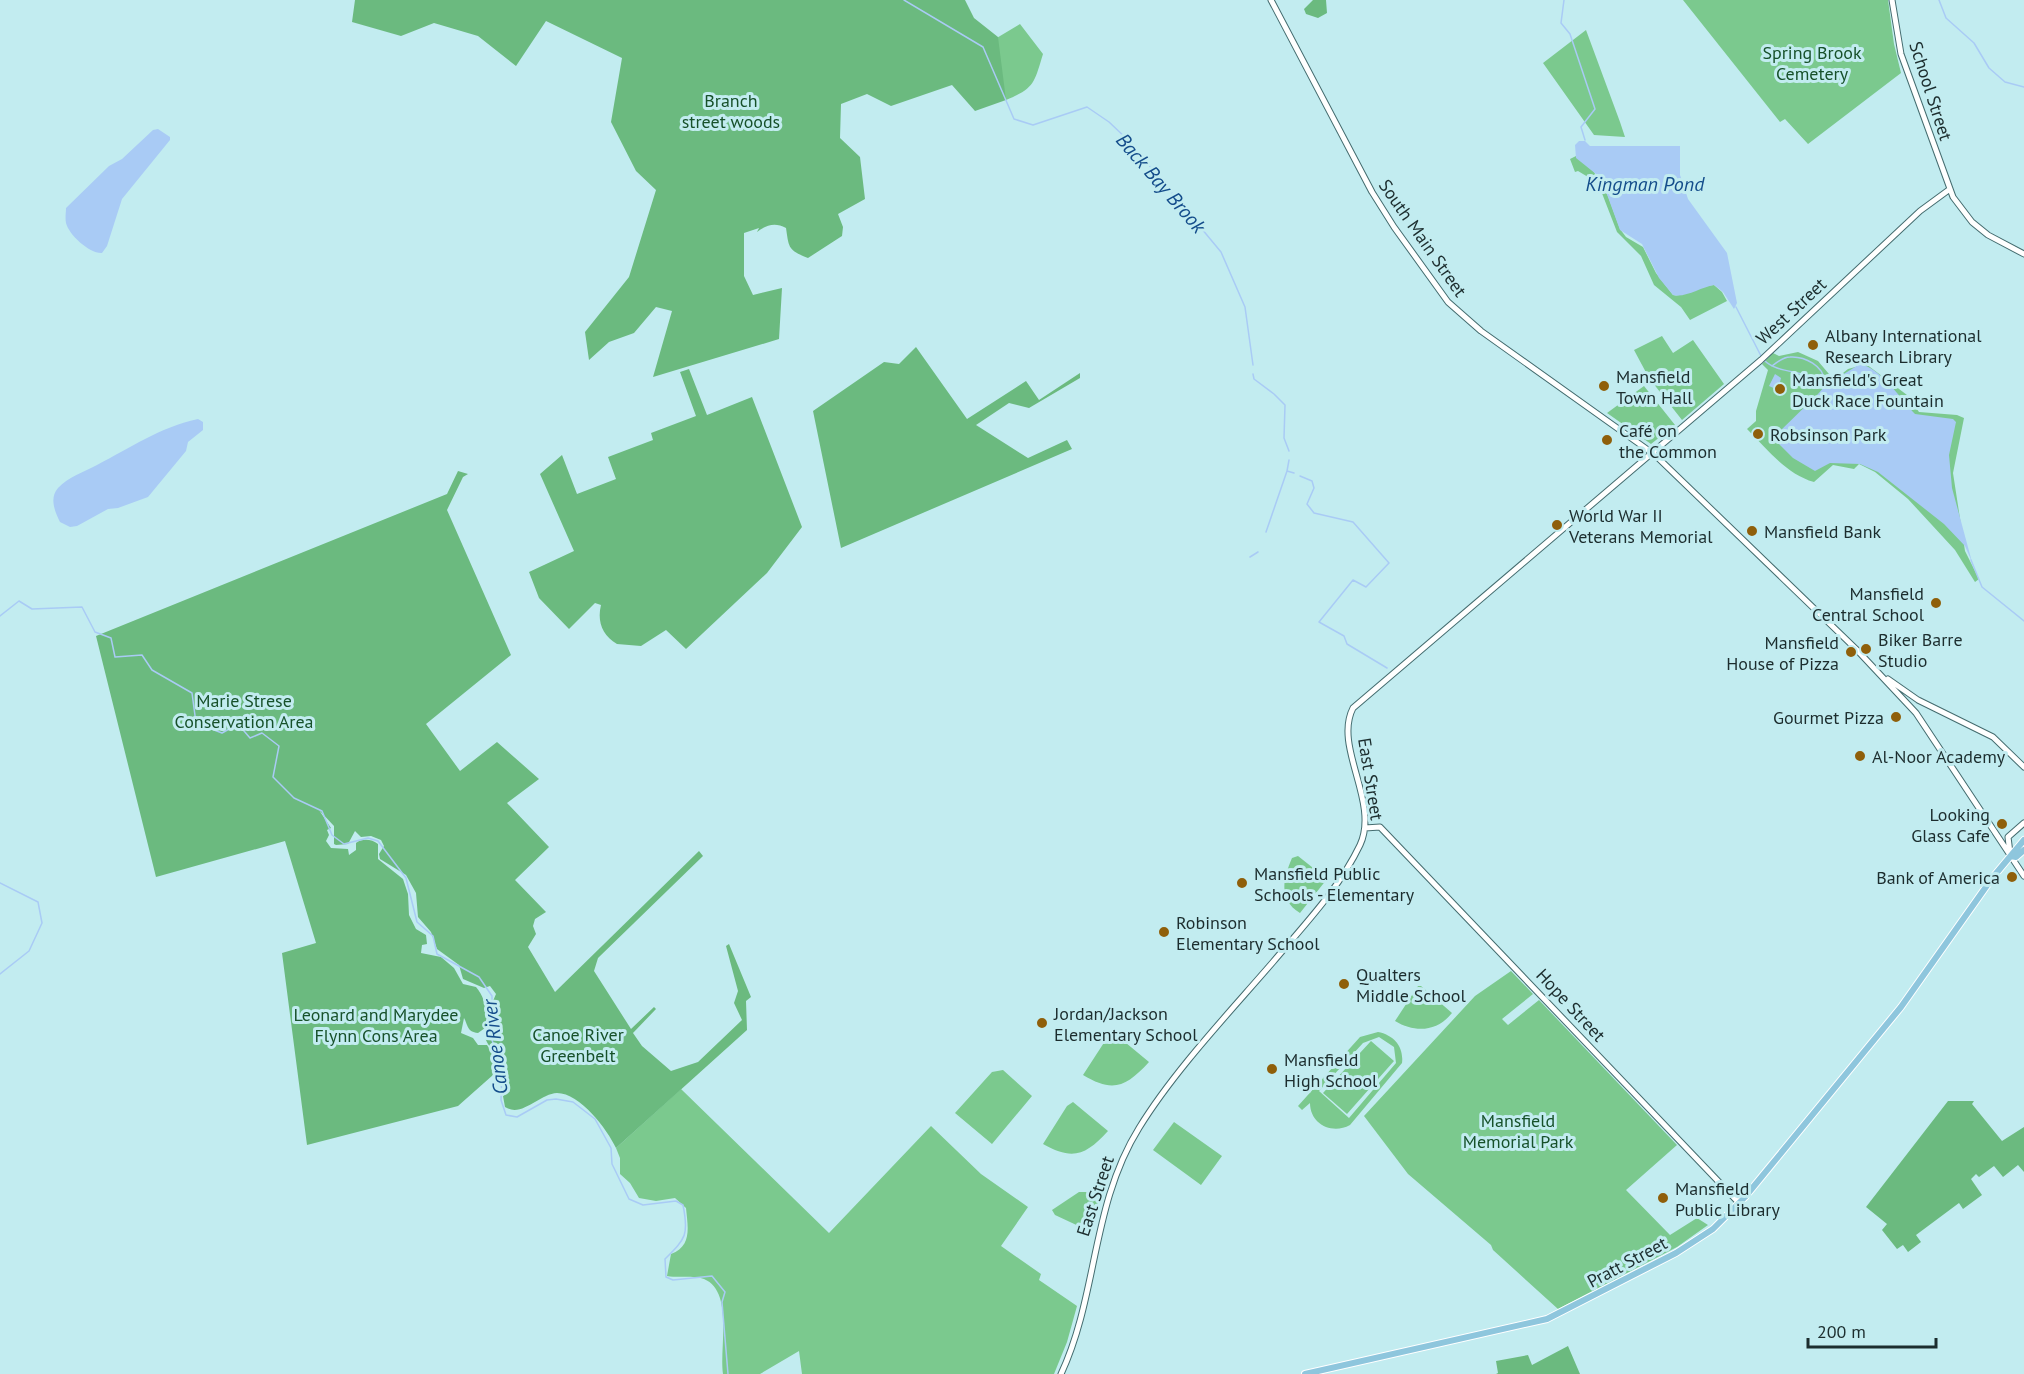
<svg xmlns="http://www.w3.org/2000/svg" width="2024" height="1374" font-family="'PT Sans',sans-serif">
  <rect width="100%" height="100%" fill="#c2ecf0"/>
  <!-- green -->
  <path fill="#7bc98e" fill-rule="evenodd" d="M1683,0H1888L1894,44L1901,73L1808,144L1785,119L1780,122Z
    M1020,24L1043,54C1034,83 1035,88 1006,100L987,57L990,42Z
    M1586,30L1620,122L1625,137L1594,135L1543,63Z
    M1576,156L1594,172L1608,196L1620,229L1626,237L1643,247L1656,273L1673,295C1682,298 1700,285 1714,285L1722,292L1727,301L1690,320L1681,307L1654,285L1641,256L1617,232L1598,183L1578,171L1575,172L1570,159Z
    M1662,336L1673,353L1693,340L1724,384L1682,420L1649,378L1634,350Z
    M1798,352L1818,361L1834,380L1848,369L1866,364L1907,395L1919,412L1957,415L1964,418L1953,473L1965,551L1979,579L1975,582L1955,550L1908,499L1875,472L1859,464L1854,469L1833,465L1814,482C1786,474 1767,449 1747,429L1756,421V411L1768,370L1762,364L1773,353L1779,356Z
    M1644,386L1675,425L1651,444L1607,413Z
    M1298,856L1327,879L1300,913C1278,900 1283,879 1292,858Z
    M1511,971L1533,994L1502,1019L1508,1025L1539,1000L1677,1145L1626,1190L1670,1235L1697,1218L1708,1225L1677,1247L1558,1309L1493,1250L1491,1245L1408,1174L1364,1116L1475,996Z
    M1418,986H1421L1452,1013C1437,1032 1415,1033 1395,1021Z
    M1378,1032C1394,1035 1404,1047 1402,1063L1350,1125C1332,1135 1310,1124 1310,1103L1302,1110L1298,1106L1360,1037ZM1379,1037L1394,1047L1396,1063L1349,1118L1319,1091L1363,1043Z
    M1114,1033L1149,1062C1126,1087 1113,1093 1083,1075L1107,1038Z
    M1371,1041L1394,1061L1347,1114L1323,1093Z
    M1003,1070L1032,1096L992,1144L955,1113L992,1072Z
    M681,1089L829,1233L931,1126L981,1174L1028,1207L1001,1246L1041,1274L1039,1280L1077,1306L1067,1342L1054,1374H802L799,1351L760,1374H723C719,1349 734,1291 704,1279C693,1275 679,1278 667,1276L671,1254C692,1246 688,1228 686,1208L675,1198L656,1201L639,1198L630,1183L620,1174V1158L616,1148Z
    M1073,1102L1108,1131C1086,1155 1073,1161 1043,1144L1067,1106Z
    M1174,1122L1222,1156L1201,1185L1153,1150Z
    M1079,1192H1094L1100,1200L1088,1227L1085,1229L1055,1215L1052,1210Z"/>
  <!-- forest -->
  <path fill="#6bba7f" d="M355,0H965L974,18L998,37L1006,100L975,111L952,85L891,106L867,94L841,104L840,138L860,157L865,199L838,214L843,227L842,236L808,258C788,250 789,248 786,228C775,222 766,225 757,232L759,228L744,233V276L753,295L782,288L779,339L653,377L672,311L656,307L634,333L609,342L589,360L585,332L629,277L656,190L636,171L611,122L622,58L546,21L516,66L478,36L434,23L401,36L352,22Z
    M1313,0H1326L1327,13L1318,18L1306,14L1304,9Z
    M916,347L967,419L1026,381L1039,400L1080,373V378L1029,408L1009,403L976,425L1028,458L1067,440L1072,449L841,548L813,411L884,362L899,364Z
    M689,369L707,415L752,397L802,527L767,573L686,649L666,630L641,646L617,644C602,635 597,621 601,605L595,603L569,629L539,598L529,572L574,551L540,474L562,455L577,494L616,479L608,457L653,440L651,433L696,416L680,372Z
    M458,471L468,474L463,477L447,510L511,655L426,724L460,771L497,742L539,779L507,803L549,847L515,880L546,912L535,919L533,926L536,934L528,947L555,992L699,851L703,856L598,958L594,971L631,1029L654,1007L656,1009L633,1033L642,1046L671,1071L698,1062L742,1020L734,1003L738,991L726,946L729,944L751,997L746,1001L747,1030L616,1148C607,1129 580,1093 557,1093C539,1094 522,1118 505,1107L503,1096L510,1091L505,1087C517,1065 488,1052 485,1037L494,1022L490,1008L496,994L490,986L484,988L463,979L459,965L437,949L431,932L418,917L416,893L406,875L380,859L379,854L384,846L381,840L371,836L361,837L355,831L348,844L336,845L334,844V826L319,810L331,828L327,830L329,835L326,841L331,848L348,849L349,855L356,850V843C362,838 372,839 378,844V859L403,879L408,894L409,915L416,929L426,935L427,944L422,945L421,953L441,957L454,968L463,984L476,987C485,997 489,1014 485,1028L478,1033C467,1032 468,1025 464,1018L461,1033L473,1038L478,1045H487L495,1057L493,1075L458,1106L307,1145L282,953L316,943L285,841L156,877L96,636L447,494Z
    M1948,1101H1974L1972,1104L2002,1141L2024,1127V1172L2018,1165L2003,1177L1994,1166L1979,1177L1976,1174L1971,1179L1982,1195L1963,1209L1959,1203L1916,1235L1921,1242L1908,1252L1903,1245L1897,1249L1882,1230L1887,1224L1866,1207Z
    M1568,1346L1580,1374H1496L1498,1373L1496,1361L1528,1355L1532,1365Z"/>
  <!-- water -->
  <path fill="#a9cbf5" d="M158,129L170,137V140L122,199L107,246L102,253C90,254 69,235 66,223C65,218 66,212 66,208L109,166L122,159L153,130Z
    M1579,141H1585L1590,146H1680V175L1688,199L1727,253L1737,303L1734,309L1723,292L1714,285C1701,287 1686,298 1673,295L1659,278L1642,244L1620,230L1601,178L1576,158L1575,145Z
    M1860,364C1879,367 1902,400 1915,414L1953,419L1956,422L1949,455L1952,488L1972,562L1965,546L1944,524L1878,472L1860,464L1830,463L1815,471L1793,458L1778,443V433L1818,394L1831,379L1834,380Z
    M1775,374L1781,378L1778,390L1769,386Z
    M198,419L203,422V430L188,442L186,451L148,497L118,508L108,509L77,526L70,527L60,522C55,512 49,498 58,488C68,477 84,472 97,465C132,447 158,428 198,419Z"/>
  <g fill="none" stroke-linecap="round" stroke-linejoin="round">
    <!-- stream -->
    <path stroke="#a9cbf5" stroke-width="1.5" d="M904,0L983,47L1014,119L1033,125L1087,107L1109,122L1128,140L1221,252L1245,307L1253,365
      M1564,0L1561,23L1570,34L1595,109L1581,127L1585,140
      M1939,0L1946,18L1974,43L1989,68L2005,82L2024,87
      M1736,307L1761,356
      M1764,360C1777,374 1806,370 1825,383
      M1772,366C1777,362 1783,357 1790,357C1804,356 1825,366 1824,382
      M1253,374L1254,379L1274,394L1285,405L1284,438L1289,451
      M1289,460L1287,471L1294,473
      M1300,476L1312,481L1314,488L1307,504L1314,513L1353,522L1389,563L1366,587L1353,580L1319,622L1344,636L1347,644L1387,668
      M1266,532L1287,471
      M1250,557L1258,552
      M1971,560L1982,587L2024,621
      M0,616L19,601L32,609L82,607L95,632L111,638L115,657L142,655L152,670L192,693L196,723L222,733L238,724L250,738L262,733L279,746L273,777L294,798L322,811L332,835L344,844L368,838L378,841L406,878L417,922L433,936L437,954L479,977L492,996V1040L502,1071L501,1100L506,1115L517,1117L547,1100L556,1099L573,1102L595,1119L611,1148L612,1164L629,1199L643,1205L676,1201L683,1205C689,1235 686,1238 665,1259L666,1277L673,1280L712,1276L725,1292L722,1302L728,1374
      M0,883L38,902L42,923L29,951L0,974"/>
    <defs>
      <path id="secondary" d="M1271,0L1372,192L1394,227L1448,302L1481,331L1655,455L1856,649L1916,713L2024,876
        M1892,0L1901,54L1953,197L1972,222L1988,235L2024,254
        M1888,679L1918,700L1993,737L2024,767
        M1365,828L1380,827L1739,1203
        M2010,853L2008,837L2024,823
        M1061,1374C1098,1295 1091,1205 1139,1128C1174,1071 1229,1013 1273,962C1304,925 1339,889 1360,845C1380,802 1333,747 1353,708L1761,360L1920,211L1950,189"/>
      <path id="primary" d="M2011,856L2016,857L2024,850
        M1305,1374L1547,1319L1676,1253L1713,1229L1745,1197L1901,1007L1993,877L2024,840"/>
    </defs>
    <!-- secondary casing -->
    <use href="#secondary" stroke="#446c6f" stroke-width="7"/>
    <!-- primary casing -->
    <use href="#primary" stroke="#fff" stroke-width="8"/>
    <!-- secondary -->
    <use href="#secondary" stroke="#fff" stroke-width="5"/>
    <!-- primary -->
    <use href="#primary" stroke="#8ec6dd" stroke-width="6"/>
  </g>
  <!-- markers -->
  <g fill="#8f5f0a" stroke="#c2ecf0" stroke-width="2">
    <circle cx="1813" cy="345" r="6"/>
    <circle cx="1604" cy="386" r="6"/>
    <circle cx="1780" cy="389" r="6"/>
    <circle cx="1758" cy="434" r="6"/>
    <circle cx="1607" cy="440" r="6"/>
    <circle cx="1557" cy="525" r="6"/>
    <circle cx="1752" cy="531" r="6"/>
    <circle cx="1936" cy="603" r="6"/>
    <circle cx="1866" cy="649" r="6"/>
    <circle cx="1851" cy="652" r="6"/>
    <circle cx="1896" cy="717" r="6"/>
    <circle cx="1860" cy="756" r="6"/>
    <circle cx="2002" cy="824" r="6"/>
    <circle cx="2012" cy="877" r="6"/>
    <circle cx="1242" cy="883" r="6"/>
    <circle cx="1164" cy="932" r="6"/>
    <circle cx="1344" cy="984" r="6"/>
    <circle cx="1042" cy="1023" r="6"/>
    <circle cx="1272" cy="1069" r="6"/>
    <circle cx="1663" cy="1198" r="6"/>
  </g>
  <g text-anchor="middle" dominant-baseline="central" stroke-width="6" stroke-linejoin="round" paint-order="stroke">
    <!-- park labels -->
    <g font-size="18" fill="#17512a" stroke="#c2ecf0">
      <text x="1812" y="52">Spring Brook<tspan x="1812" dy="21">Cemetery</tspan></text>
      <text x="731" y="100">Branch<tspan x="731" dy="21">street woods</tspan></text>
      <text x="244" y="700">Marie Strese<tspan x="244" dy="21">Conservation Area</tspan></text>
      <text x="376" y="1014">Leonard and Marydee<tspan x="376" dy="21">Flynn Cons Area</tspan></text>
      <text x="578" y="1034">Canoe River<tspan x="578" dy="21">Greenbelt</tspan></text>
      <text x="1518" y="1120">Mansfield<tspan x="1518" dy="21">Memorial Park</tspan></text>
    </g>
    <!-- street labels -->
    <g font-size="18" fill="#1c2d2e" stroke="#c2ecf0">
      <text transform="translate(1931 91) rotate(72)">School Street</text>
      <text transform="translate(1423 238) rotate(55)">South Main Street</text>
      <text transform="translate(1791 311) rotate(-43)">West Street</text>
      <text transform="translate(1371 779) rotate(81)">East Street</text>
      <text transform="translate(1571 1005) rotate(47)">Hope Street</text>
      <text transform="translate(1095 1196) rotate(-72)">East Street</text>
      <text transform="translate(1627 1262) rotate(-28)">Pratt Street</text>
    </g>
    <!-- poi labels -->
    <g font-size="18" fill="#1c2d2e" stroke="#c2ecf0" text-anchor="start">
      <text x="1825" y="335">Albany International<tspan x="1825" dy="21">Research Library</tspan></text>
      <text x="1616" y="376">Mansfield<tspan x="1616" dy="21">Town Hall</tspan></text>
      <text x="1792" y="379">Mansfield's Great<tspan x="1792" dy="21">Duck Race Fountain</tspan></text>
      <text x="1619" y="430">Café on<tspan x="1619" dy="21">the Common</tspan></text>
      <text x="1770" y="434">Robsinson Park</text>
      <text x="1569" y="515">World War II<tspan x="1569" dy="21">Veterans Memorial</tspan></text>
      <text x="1764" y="531">Mansfield Bank</text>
      <text x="1924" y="593" text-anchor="end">Mansfield<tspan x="1924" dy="21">Central School</tspan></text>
      <text x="1878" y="639">Biker Barre<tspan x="1878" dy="21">Studio</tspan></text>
      <text x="1839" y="642" text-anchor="end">Mansfield<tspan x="1839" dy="21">House of Pizza</tspan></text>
      <text x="1884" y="717" text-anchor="end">Gourmet Pizza</text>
      <text x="1872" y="756">Al-Noor Academy</text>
      <text x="1990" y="814" text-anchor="end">Looking<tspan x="1990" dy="21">Glass Cafe</tspan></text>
      <text x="1254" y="873">Mansfield Public<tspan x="1254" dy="21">Schools - Elementary</tspan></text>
      <text x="2000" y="877" text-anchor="end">Bank of America</text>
      <text x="1176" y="922">Robinson<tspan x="1176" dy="21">Elementary School</tspan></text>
      <text x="1356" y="974">Qualters<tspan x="1356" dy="21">Middle School</tspan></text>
      <text x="1054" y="1013">Jordan/Jackson<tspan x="1054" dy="21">Elementary School</tspan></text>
      <text x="1284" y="1059">Mansfield<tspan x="1284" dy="21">High School</tspan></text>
      <text x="1675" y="1188">Mansfield<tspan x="1675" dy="21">Public Library</tspan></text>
    </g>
    <!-- water labels -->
    <g font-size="20" font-style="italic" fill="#144d8b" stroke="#c2ecf0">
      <text transform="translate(1161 183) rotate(49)">Back Bay Brook</text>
      <text x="1645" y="184">Kingman Pond</text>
      <text transform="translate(495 1047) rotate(-97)">Canoe River</text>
    </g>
  </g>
  <!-- scale -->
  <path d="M1808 1338v9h128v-9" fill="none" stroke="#1c2d2e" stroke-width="3"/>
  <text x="1817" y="1338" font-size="18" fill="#1c2d2e" stroke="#c2ecf0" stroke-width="4.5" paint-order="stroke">200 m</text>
</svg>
